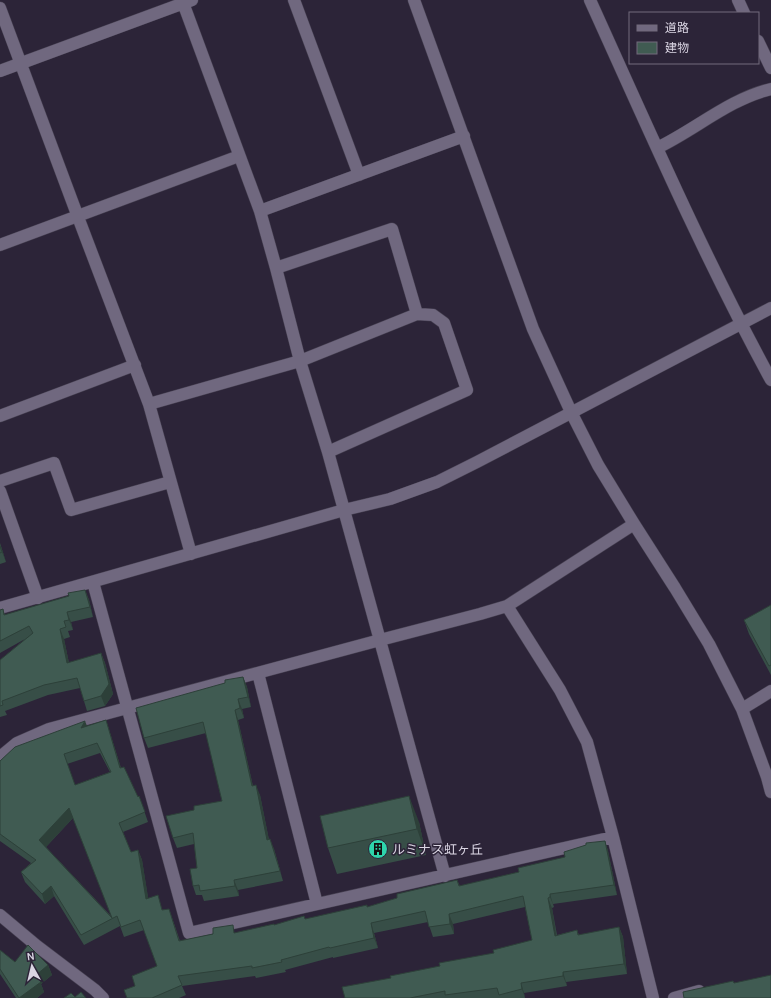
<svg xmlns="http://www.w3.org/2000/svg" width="771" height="998" font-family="Karla,'Noto Sans JP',sans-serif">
  <rect width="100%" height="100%" fill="#2c2438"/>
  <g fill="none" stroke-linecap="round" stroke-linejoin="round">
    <defs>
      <path id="minor" d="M182,0L260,211L276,268L300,361L328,452L445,876
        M294,0L359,175
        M414,0L533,329L571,412L598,465L634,524L675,588L709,644L742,709L767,777L771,792
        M590,0C648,128 704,257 771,380
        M738,0L744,13
        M0,8L78,217L149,404L191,554
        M758,41L771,68
        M0,71L192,0
        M657,148C695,130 729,99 771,89
        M260,211L464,136
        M0,245L239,156
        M276,268L392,229L417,314
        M149,404L300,361L417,314L433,315L444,323L467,390L328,452
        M0,416L135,365
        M0,481L54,463L71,510L170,482
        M0,491L38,598
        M93,582L189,933L613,837
        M507,606L560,690L587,742L613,837L653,998
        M0,608L344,510L390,499L437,482L477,462L771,308
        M258,673L317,904
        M742,709L771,691
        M0,757L17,743L49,729L380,640L480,614L507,606L634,524
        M0,915L37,946L95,990L103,998
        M674,998L699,991"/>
    </defs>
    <!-- minor casing -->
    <use href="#minor" stroke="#474152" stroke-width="13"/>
    <!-- minor -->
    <use href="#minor" stroke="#70687f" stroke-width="12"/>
  </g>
  <!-- wall -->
  <path fill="#374e47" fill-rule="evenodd" d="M0,543L6,562L0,564Z
    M85,590L89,600L93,617L71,622L73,630L68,631L70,637L64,639L69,663L101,653L105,663L113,694L105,706L87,711L80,688L48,695L5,711L7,715L0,717V660L25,639L0,653V610L3,609L5,615L69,596Z
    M771,605V675L749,634L744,620Z
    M243,677L247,687L251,707L242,709L244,718L238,720L253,786L260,795L269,840L274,849L283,881L238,890L239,896L204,901L202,895H196L193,886L197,868L194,844L177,848L173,838L194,810L222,801L206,733L148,748L144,738L225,683Z
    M106,720L121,768L138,797L139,796L148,822L123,832L131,852L138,850L142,860L148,898L163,910L169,909L180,941L236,933L367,907L457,880L460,886L519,872L565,857L605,841L608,851L617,895L553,904L554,907L552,908L557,935L577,930L579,935L619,927L623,937L627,974L566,982L567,986L524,993L525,998H345L391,978L440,966L494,953L532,940L525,907L453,924L454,934L433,937L428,922L374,933L378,948L333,958V957L285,970L286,972L256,978L255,976L182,986L186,995L179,998H127L124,990L135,986L157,966L144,930L124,937L120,926L84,945L54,896L45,904L25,882L21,872L31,863L0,841V761L87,726ZM100,753L110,772L75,785L67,764ZM73,818L112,917L46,847Z
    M419,822L426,855L337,874L328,848Z
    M0,950L15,962L48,965L52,975L41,984L44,992L37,998H16L0,974Z"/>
  <!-- shaded-wall -->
  <path fill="#2d4039" d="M0,543L6,562L2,552Z
    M85,590L89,600L93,617L90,607Z
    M67,612L71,622L73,630L69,620Z
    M60,629L64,639L71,673L67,663Z
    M101,653L105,663L113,694L105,706L101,696Z
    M243,677L247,687L251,707L248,697Z
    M238,699L242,709L244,718L240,708Z
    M235,710L238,720L255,796L252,786Z
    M106,720L109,730L124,778L120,768Z
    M85,721L89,731L81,728Z
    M256,785L260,795L271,850L267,840Z
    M409,796L419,822L426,855L417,829Z
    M69,808L73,818L43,850L39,840Z
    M270,839L274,849L283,881L280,871Z
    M605,841L608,851L617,895L614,885Z
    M138,850L142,860L150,909L146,899Z
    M234,880L238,890L239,896L235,886Z
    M51,886L54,896L45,904L42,894Z
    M550,894L553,904L554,907L550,897Z
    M548,898L552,908L558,946L555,936Z
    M449,914L453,924L454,934L450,924Z
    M371,923L374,933L378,948L374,938Z
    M619,927L623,937L627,974L624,964Z
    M48,965L52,975L41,984L44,992L37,998H20L35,976Z
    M563,972L566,982L567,986L563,976Z
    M521,983L524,993L525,998L522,989Z"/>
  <!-- building -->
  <path fill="#405b52" stroke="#2d4039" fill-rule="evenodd" d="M0,546L2,552L0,553Z
    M85,590L90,607L67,612L69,620L64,621L66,627L60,629L67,663L101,653L109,684L101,696L84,701L77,678L44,685L2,701L3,705L0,706V660L33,633L29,626L0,641V610L3,609L4,615L69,596L68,593Z
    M771,605V665L769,666L744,620Z
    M243,677L248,697L238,699L240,708L235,710L252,786L256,785L267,840L270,839L280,871L234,880L235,886L200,891L199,885L193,886L190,869L197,868L193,833L173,838L166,816L194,810V806L222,801L203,722L144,738L136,708L225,683V680Z
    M106,720L120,768L124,767L138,797L139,796L145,812L119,823L131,852L138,850L146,899L158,895L162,910L169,909L179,941L213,934V928L233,925L234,933L274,924V925L304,916L305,919L367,905V907L397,898V894L457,880L459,886L519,872L518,868L565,857L564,852L586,845V843L605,841L614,885L550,894V897L548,898L555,936L577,930L578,935L619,927L624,964L563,972V976L521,983L522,989L499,995L497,988L445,995V991L410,998H345L342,987L391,978L390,976L440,966L439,963L494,953L493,950L532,940L523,896L449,914L450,924L429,927L425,911L371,923L374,938L330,948L329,947L281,960L282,962L252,968V966L178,976L182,985L152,998H127L124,990L135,986L132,976L157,966L140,920L121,927L117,916L81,935L51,886L42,894L21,872L36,860L0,834V761L15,747L85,721L81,728ZM97,743L111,772L75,785L64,754ZM69,808L112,918L39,840Z
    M409,796L417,829L328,848L320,816Z
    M28,945L48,965L35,976L41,982L19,998L0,969V950L15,962Z
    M771,975V998H684L683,992L733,981L734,983Z
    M81,992L86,998H64L71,993L75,997Z"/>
  <!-- icons -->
  <defs>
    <symbol id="building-disc" viewBox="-11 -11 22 22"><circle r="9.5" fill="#2ed4ab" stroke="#2c2438"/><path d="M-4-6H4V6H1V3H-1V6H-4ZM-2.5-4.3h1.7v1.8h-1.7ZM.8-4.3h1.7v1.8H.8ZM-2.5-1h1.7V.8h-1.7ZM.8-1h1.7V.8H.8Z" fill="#111"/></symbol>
  </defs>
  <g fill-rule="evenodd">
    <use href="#building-disc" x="367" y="838" width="22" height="22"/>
  </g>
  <g text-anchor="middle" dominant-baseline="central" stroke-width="3" stroke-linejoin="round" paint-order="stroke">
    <!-- poi labels -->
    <g font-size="13" fill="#dad5e3" stroke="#2c2438" text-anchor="start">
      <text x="392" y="849">ルミナス虹ヶ丘</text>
    </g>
  </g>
  <!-- legend -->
  <rect x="629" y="12" width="130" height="52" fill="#2c2438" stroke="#726b7c"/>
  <rect x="637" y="25" width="20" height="6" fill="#70687f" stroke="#726b7c"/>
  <text x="665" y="32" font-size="12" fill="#dad5e3">道路</text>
  <rect x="637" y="42" width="20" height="12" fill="#405b52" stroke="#726b7c"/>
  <text x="665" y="52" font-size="12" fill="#dad5e3">建物</text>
  <!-- north arrow -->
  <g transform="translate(32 966) rotate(352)" stroke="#2c2438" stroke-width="3" paint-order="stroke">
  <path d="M0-3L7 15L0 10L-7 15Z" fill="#dad5e3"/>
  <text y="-6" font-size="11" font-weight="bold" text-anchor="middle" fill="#dad5e3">N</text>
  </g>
</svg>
